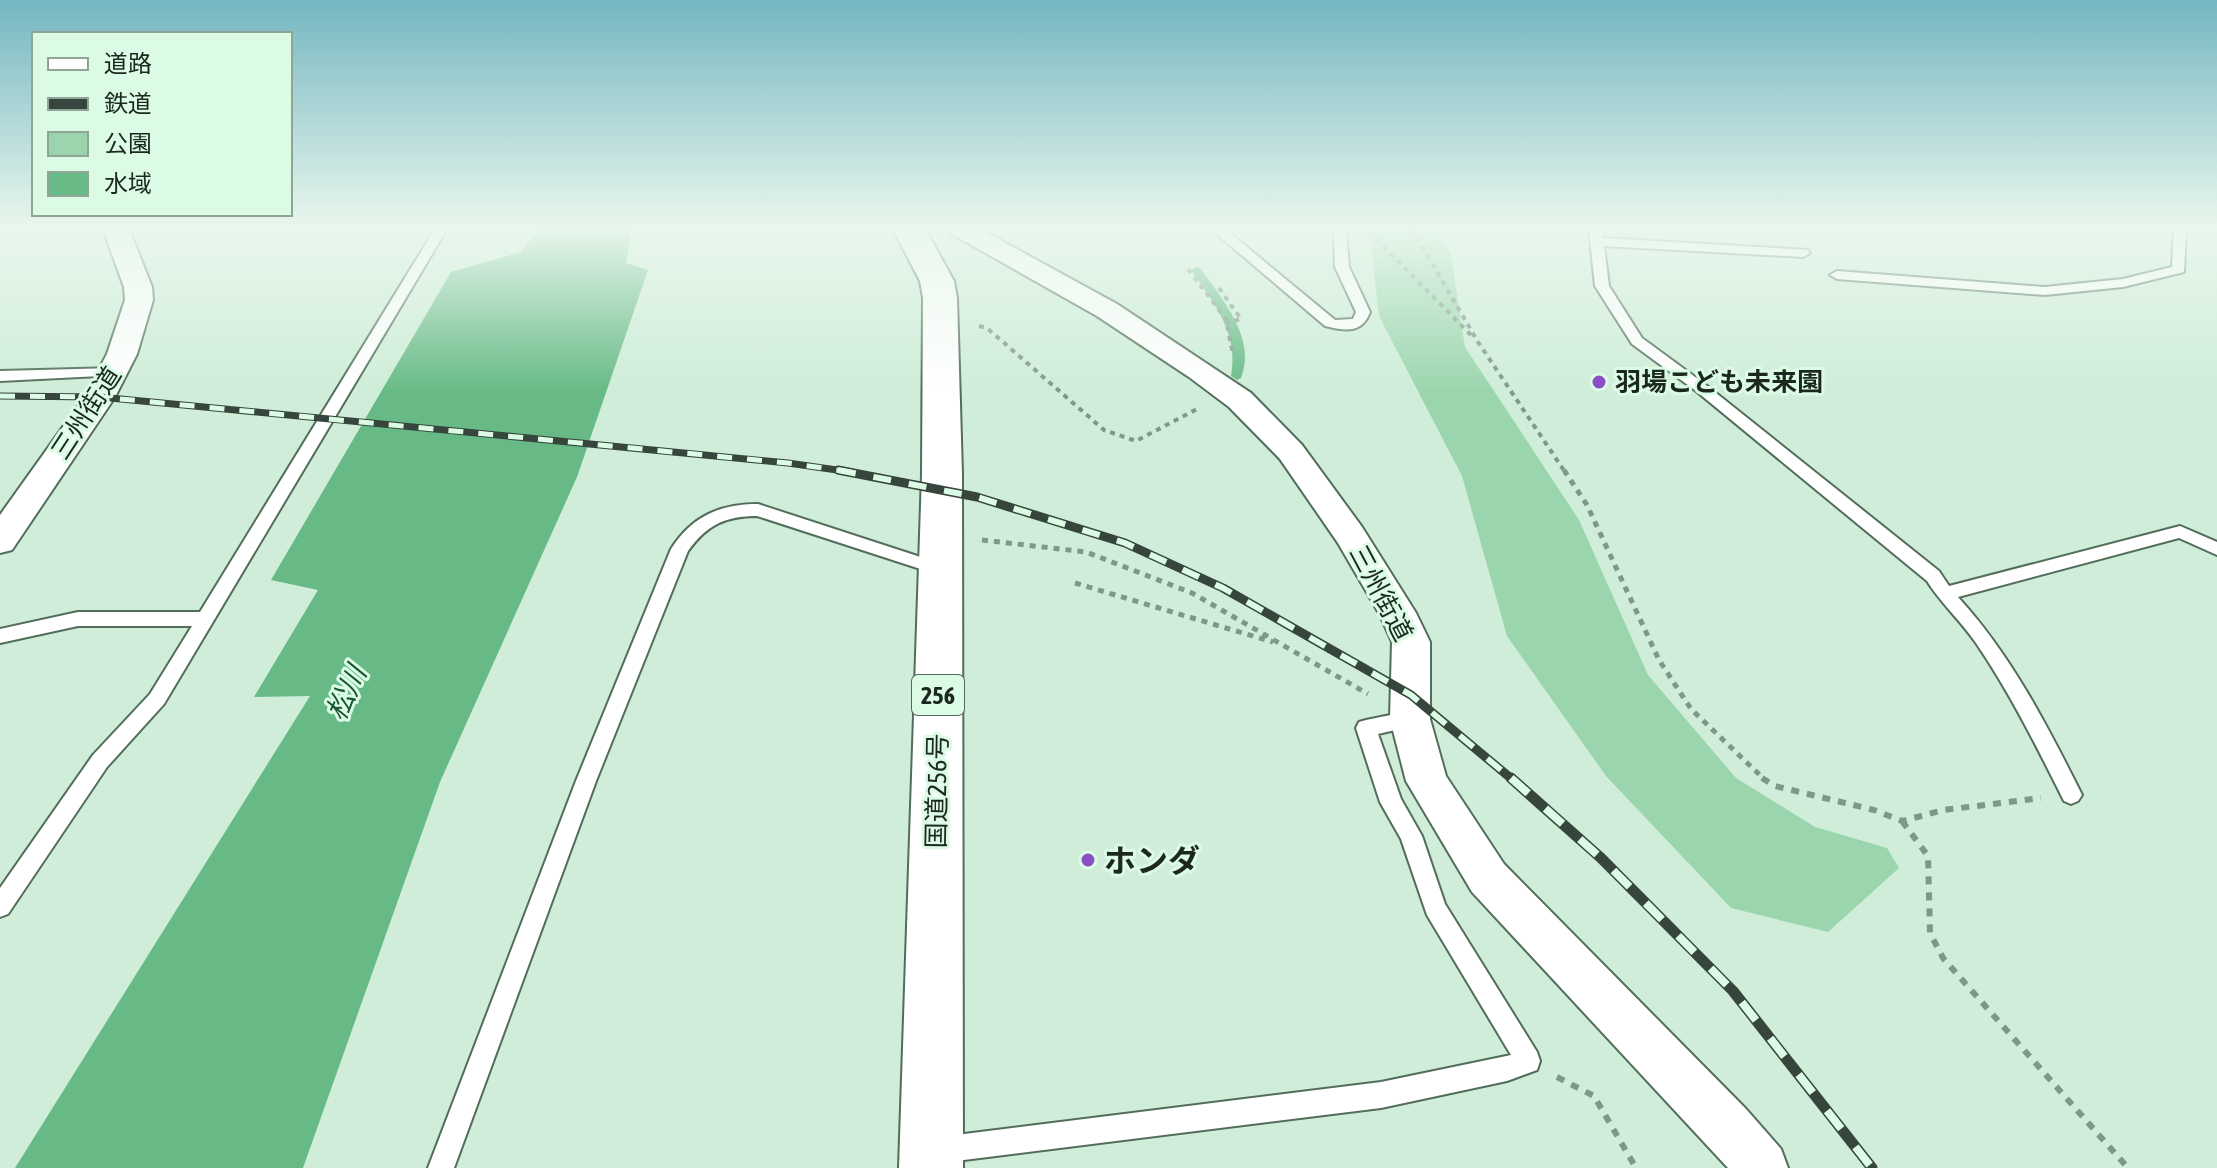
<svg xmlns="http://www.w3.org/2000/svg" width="2217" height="1168" font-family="'Asap Condensed','Noto Sans JP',sans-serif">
  <rect width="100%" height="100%" fill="#cfedd8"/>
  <!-- green -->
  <path fill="#9ad5ad" d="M1369,229H1439L1451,256L1465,347L1579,520L1648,675L1736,778L1815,827L1887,848L1899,868L1828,932L1731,908L1606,776L1507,636L1462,476L1379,316Z"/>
  <!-- water -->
  <path fill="#67ba86" d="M539,229H632L626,263L648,270L577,477L440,782L303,1168H15L310,696L254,697L318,590L271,580L451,272L521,252Z"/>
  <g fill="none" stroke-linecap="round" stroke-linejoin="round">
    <!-- stream -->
    <path fill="#67ba86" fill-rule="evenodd" d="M1196,267L1200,268C1222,299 1257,338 1241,378L1237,380L1231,376C1239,333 1214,303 1191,270Z"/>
    <defs>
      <path id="service" d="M435,229H447L164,704L107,767L8,914L0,917V888L93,755L150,694L192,626H78L0,643V629L78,612H200Z
        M1211,229H1225L1335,320L1353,319L1356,312L1335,267L1334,229H1346L1349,267L1370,312C1362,334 1345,331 1325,326Z
        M1589,229H1601L1603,238L1808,250L1810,253L1803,257L1604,246L1609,286L1642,338L1706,385L1939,571L1949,586L2180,526L2217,542V555L2179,538L1958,597C2011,655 2047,725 2082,795L2078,801L2071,804L2064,801C2037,747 2010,693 1976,643C1960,620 1940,602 1927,581L1696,391L1632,344L1595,286Z
        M2174,229H2186L2184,272L2123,287L2045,295L1837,279L1830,275L1837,271L2045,287L2123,279L2172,267Z
        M115,368L120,369V375L0,381V371Z
        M758,504L945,565L948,569L939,575L757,516C725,516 707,525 688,551L596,781L454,1168H428L576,781L671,549C692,516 720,504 758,504Z
        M1410,711L1417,713L1420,719L1417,725L1378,734L1401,799L1422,836L1445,904L1537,1052L1540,1061L1537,1070L1507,1081L1381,1108L940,1163L931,1159L927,1150L931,1141L940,1137L1381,1082L1511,1055L1427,915L1401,839L1380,802L1356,728L1359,722L1366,720Z"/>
      <path id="minor" d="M103,229H129L152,287L153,300L137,354L115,397L12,550L0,553V515L85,396L107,354L125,300L124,287Z
        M948,229H980L1117,304L1251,393L1302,445L1362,527L1416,613L1430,642V719L1446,776L1504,864L1746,1109L1781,1149L1788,1168H1728L1472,892L1406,781L1390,719L1392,642L1380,615L1338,543L1280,459L1229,407L1189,377L1097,316L952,234Z"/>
      <path id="trunk" d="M893,229H925L954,281L957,298L962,474L963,1168H899L922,474L923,298L920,281Z"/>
    </defs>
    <!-- service casing -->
    <use href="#service" stroke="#526d5a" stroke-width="4"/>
    <!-- minor casing -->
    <use href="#minor" stroke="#526d5a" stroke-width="4"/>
    <!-- trunk casing -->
    <use href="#trunk" stroke="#526d5a" stroke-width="4"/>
    <!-- path-far2 -->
    <path stroke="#809687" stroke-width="4" stroke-dasharray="5 5" stroke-linecap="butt" d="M1412,229L1478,342L1565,472
      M1369,232L1472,336
      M1188,269L1226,319L1233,355
      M1219,288L1241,319L1227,323
      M979,326L987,328L1104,430L1136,441L1197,409"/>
    <!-- path-far1 -->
    <path stroke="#809687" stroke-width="5" stroke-dasharray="6 6" stroke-linecap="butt" d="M1564,470L1587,505L1659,660L1691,709L1765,780
      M982,540L1086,552L1192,593L1368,694
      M1075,583L1273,642"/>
    <!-- path -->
    <path stroke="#809687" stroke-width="6" stroke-dasharray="8 8" stroke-linecap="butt" d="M1762,778L1775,786L1874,810L1902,821L1944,810L2041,798
      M1902,821L1928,856L1930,933L1943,958L2128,1168
      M1557,1077L1594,1096L1636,1168"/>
    <!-- service -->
    <use href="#service" fill="#fff" fill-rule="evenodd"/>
    <!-- minor -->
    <use href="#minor" fill="#fff" fill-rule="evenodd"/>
    <!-- trunk -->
    <use href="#trunk" fill="#fff" fill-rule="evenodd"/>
    <defs>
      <path id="rail-far2" d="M0,396L100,397L788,463L851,472"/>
      <path id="rail-far1" d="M838,470L977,497L1125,543L1223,588L1411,695L1513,780"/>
      <path id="rail" d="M1511,778L1601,858L1733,991L1872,1168"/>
    </defs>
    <!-- rail-far2 casing -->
    <use href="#rail-far2" stroke="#37463c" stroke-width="7"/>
    <!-- rail-far1 casing -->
    <use href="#rail-far1" stroke="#37463c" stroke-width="9"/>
    <!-- rail casing -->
    <use href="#rail" stroke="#37463c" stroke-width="11"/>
    <!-- rail-far2 -->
    <use href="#rail-far2" stroke="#dcfbe5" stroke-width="5" stroke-dasharray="15" stroke-linecap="butt"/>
    <!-- rail-far1 -->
    <use href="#rail-far1" stroke="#dcfbe5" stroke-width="6" stroke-dasharray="18" stroke-linecap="butt"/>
    <!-- rail -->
    <use href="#rail" stroke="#dcfbe5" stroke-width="8" stroke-dasharray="23" stroke-linecap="butt"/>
  </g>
  <!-- sky -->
  <linearGradient id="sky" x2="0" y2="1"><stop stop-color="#74b6c1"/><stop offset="0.58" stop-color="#e9f7ed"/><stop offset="1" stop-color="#e9f7ed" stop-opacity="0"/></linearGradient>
  <rect width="2217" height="392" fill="url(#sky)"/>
  <!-- markers -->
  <g fill="#8b4ec5" stroke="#dcfbe5" stroke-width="3">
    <circle cx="1599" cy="382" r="8"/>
    <circle cx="1088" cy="860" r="8"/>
  </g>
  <g text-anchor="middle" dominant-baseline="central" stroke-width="6" stroke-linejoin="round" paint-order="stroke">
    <!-- shield labels -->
    <rect fill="#dcfbe5" stroke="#55675a" stroke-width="2" x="912" y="675" width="52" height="40" rx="6"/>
    <g font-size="24" font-weight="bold" fill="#1b271f">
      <text x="938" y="695">256</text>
    </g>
    <!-- poi labels -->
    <g font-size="26" font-weight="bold" fill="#1b271f" stroke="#dcfbe5" text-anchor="start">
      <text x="1615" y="382">羽場こども未来園</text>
    </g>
    <!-- street labels -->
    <g font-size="26" fill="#1b271f" stroke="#dcfbe5">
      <text transform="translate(86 413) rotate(-57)">三州街道</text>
      <text transform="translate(1381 593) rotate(62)">三州街道</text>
      <text transform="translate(937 791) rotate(-89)">国道256号</text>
    </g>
    <!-- water labels -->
    <g font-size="28" font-style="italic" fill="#185633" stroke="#dcfbe5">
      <text transform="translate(346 693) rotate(-65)">松川</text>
    </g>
    <!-- near-poi labels -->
    <g font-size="32" font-weight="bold" fill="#1b271f" stroke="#dcfbe5" text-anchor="start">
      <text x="1104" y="860">ホンダ</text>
    </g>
  </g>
  <!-- legend -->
  <rect x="32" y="32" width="260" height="184" fill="#dcfbe5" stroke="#8fa696" stroke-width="2"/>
  <rect x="48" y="58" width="40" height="12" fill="#ffffff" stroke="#8fa696" stroke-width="2"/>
  <text x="104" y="72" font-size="24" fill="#1b271f">道路</text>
  <rect x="48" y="98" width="40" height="12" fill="#37463c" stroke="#8fa696" stroke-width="2"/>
  <text x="104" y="112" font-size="24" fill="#1b271f">鉄道</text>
  <rect x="48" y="132" width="40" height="24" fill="#9ad5ad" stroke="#8fa696" stroke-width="2"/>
  <text x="104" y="152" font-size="24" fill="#1b271f">公園</text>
  <rect x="48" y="172" width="40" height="24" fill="#67ba86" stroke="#8fa696" stroke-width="2"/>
  <text x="104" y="192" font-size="24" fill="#1b271f">水域</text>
</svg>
